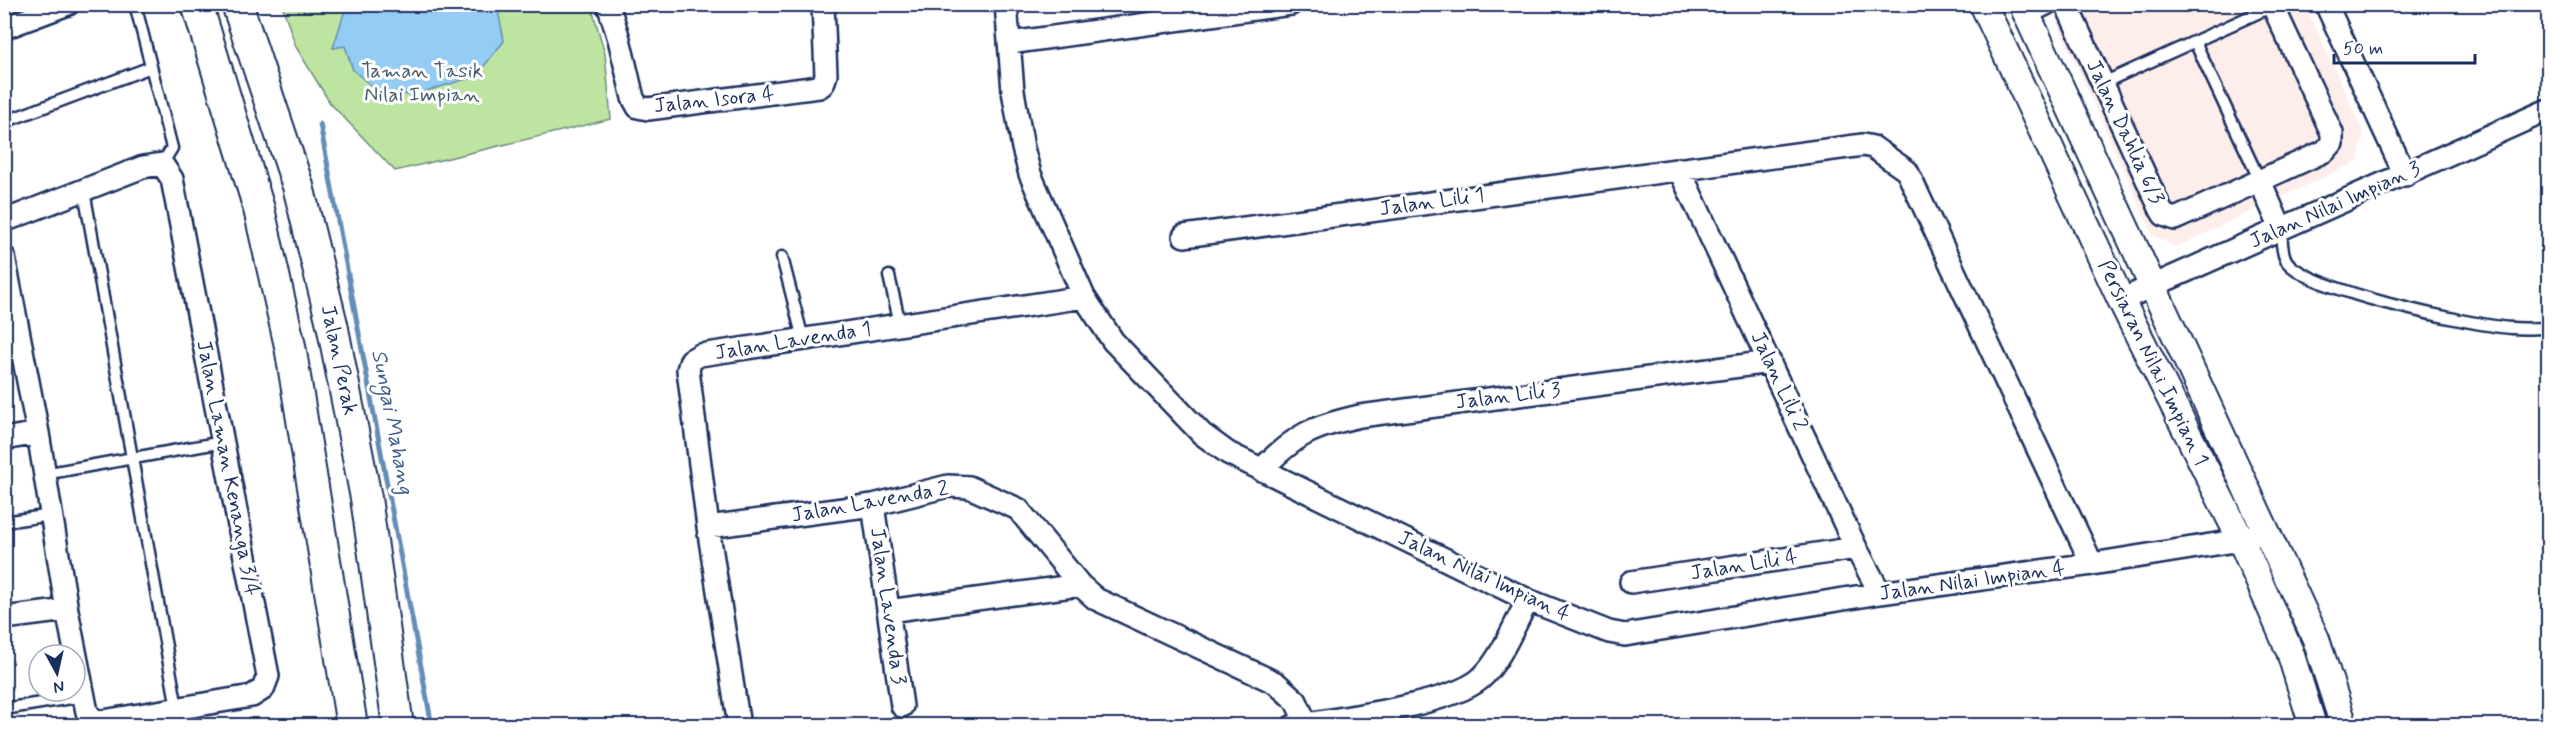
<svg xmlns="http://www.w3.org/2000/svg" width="2553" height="730" font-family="Mynerve,sans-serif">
  <rect width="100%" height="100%" fill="#fff"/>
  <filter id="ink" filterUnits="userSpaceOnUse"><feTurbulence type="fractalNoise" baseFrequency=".0167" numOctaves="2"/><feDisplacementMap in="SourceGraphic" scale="12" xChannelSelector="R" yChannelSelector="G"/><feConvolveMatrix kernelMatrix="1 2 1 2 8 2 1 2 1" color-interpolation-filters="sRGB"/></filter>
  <g filter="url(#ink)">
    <!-- built -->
    <path fill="#fdeeec" d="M2049,5H2305L2364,133L2358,161L2176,247L2153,235Z"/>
    <!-- green -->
    <path fill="#bde4a0" stroke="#6c8a7f" stroke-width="1.5" d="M282,5H591L605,54L611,119L395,171L330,103L296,47Z"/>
    <!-- water -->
    <path fill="#94ccf3" stroke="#648db7" stroke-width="1.5" d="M347,4L497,5L504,41L476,76L413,95L380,93L353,70L345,46L333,48Z"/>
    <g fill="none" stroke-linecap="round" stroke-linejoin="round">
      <!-- stream -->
      <path stroke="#648db7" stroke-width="5" d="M320,124L432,726"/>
      <defs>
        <path id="service" d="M135,4L172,148L162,164
          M2195,42L2260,181
          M2103,83L2273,6
          M4,122L151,67
          M84,191L177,708
          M2281,229C2282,239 2281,251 2286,260C2303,290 2475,326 2512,328C2524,329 2536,328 2548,328
          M782,257L803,339
          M889,276L900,324
          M44,474L223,442
          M4,522L51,515
          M4,709L84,696"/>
        <path id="minor" d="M608,4L619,39L633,98L638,107L648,109L819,87L823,84L826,75L823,4
          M1006,4L1013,91L1023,148L1030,174L1084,297L1113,341L1202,434L1228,453L1528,600L1609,632L1625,635L1880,593L2092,564L2241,540L2267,530
          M2066,4L2161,210L2164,215L2175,219L2325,151L2332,143V133L2272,4
          M2326,4L2405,175
          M2027,13L2046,4
          M4,28L68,4
          M1009,43L1291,4
          M1679,169L1856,548L1880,593
          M2260,181L2281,229
          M4,221L143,167L162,164L172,179L268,676L263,689L252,696L103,721L93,719L87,712L67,610L38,433L4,257
          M1184,236L1863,145L1873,147L1907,171L2092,564
          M2121,300L2548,110
          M4,439L38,433
          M1261,470C1296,434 1312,427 1360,416L1770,362
          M873,505L902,706
          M708,527L873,505L948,486L969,487L1018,509L1080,585L1096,599L1276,683L1296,701L1306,724
          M1631,582L1856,548
          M888,611L1080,585
          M4,618L67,610
          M739,726L708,527L688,370L691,360L700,355L1084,297
          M1293,726C1336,719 1450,705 1480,679C1500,662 1515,623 1528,600"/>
        <path id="tertiary" d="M1983,4L2121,300L2241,540L2290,652L2313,726
          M2022,4L2316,639L2344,726"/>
        <path id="secondary" d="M197,4L259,209L290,346L352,726
          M237,4L298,186L332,324L366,498L398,726"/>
      </defs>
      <!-- service casing -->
      <use href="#service" stroke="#1b2f5e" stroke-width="15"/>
      <!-- minor casing -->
      <use href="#minor" stroke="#1b2f5e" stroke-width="26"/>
      <!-- tertiary casing -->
      <use href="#tertiary" stroke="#1b2f5e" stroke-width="30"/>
      <!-- secondary casing -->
      <use href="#secondary" stroke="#1b2f5e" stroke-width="34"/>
      <!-- service -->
      <use href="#service" stroke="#fff" stroke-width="10"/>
      <!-- minor -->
      <use href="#minor" stroke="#fff" stroke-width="21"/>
      <!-- tertiary -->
      <use href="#tertiary" stroke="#fff" stroke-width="26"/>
      <!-- secondary -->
      <use href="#secondary" stroke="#fff" stroke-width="30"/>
    </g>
  </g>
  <g text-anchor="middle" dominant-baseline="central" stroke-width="6" stroke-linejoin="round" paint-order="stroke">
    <!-- park labels -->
    <g font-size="21" fill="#445c6e" stroke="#fff">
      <text x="422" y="71">Taman Tasik<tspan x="422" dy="24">Nilai Impian</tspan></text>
    </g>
    <!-- street labels -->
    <g font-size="21" fill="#1b2f5e" stroke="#fff">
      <text transform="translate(714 100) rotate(-6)">Jalan Isora 4</text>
      <text transform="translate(2125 132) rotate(65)">Jalan Dahlia 6/3</text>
      <text transform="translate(1432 202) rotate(-8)">Jalan Lili 1</text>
      <text transform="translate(2335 205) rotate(-24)">Jalan Nilai Impian 3</text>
      <text transform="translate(793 341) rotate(-9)">Jalan Lavenda 1</text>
      <text transform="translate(339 360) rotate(78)">Jalan Perak</text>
      <text transform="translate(2153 363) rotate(64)">Persiaran Nilai Impian 1</text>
      <text transform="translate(1779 381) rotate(65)">Jalan Lili 2</text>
      <text transform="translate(1508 396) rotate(-7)">Jalan Lili 3</text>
      <text transform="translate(228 468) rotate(79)">Jalan Laman Kenanga 3/4</text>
      <text transform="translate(870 502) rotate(-10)">Jalan Lavenda 2</text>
      <text transform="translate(1744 565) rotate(-9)">Jalan Lili 4</text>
      <text transform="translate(1484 576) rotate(25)">Jalan Nilai Impian 4</text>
      <text transform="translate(1972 581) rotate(-8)">Jalan Nilai Impian 4</text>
      <text transform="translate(888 606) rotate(82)">Jalan Lavenda 3</text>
    </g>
    <!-- water labels -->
    <g font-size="22" font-style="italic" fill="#3f5e8b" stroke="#fff">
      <text transform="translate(392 422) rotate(79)">Sungai Mahang</text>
    </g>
  </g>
  <!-- margin -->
  <rect width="2553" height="730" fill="none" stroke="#fff" stroke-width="24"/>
  <rect x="12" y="12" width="2529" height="706" fill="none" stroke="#1b2f5e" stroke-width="2" filter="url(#ink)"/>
  <!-- north arrow -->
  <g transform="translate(57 673) rotate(172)"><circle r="28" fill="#ffffff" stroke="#a4acbf" stroke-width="1.5"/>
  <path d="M0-4.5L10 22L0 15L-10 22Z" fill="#1b2f5e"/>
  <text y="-9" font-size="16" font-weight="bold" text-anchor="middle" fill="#1b2f5e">N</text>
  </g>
  <!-- scale -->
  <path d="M2334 54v9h141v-9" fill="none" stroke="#1b2f5e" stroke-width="3"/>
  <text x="2343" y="54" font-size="18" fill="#1b2f5e" stroke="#ffffff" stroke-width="4.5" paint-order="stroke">50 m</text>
</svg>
